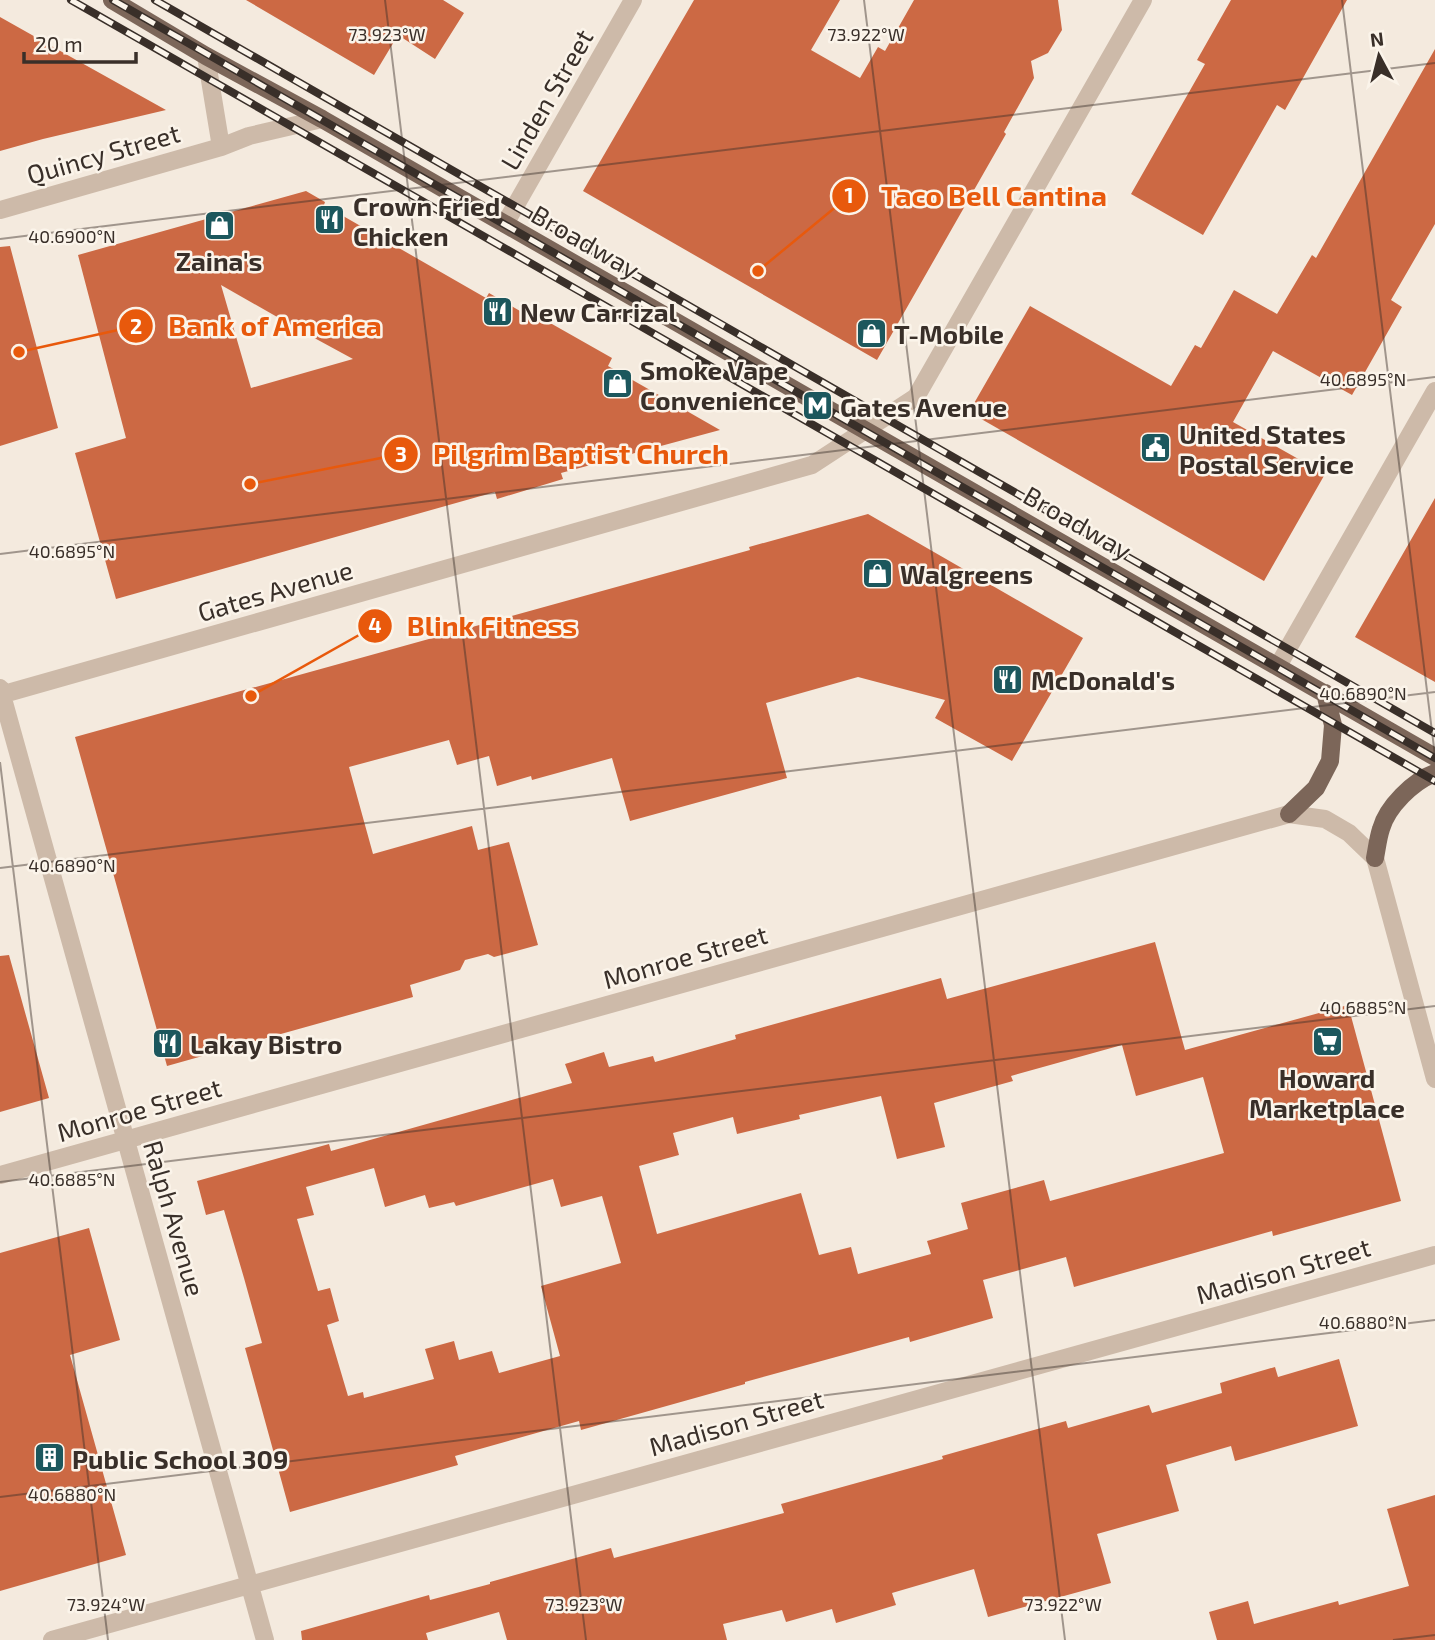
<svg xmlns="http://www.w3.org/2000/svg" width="1435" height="1640" font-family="'Exo 2',sans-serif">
  <rect width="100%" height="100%" fill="#f4eade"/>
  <!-- building -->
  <path fill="#cc6944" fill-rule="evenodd" d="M246,0H443L464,13L435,59L398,35L374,75Z
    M694,0H840L811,50L860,78L878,47L885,51L914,0H1058L1062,30L1048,53L1031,61L1034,78L1004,132L1006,134L877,360L583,191Z
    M1231,0H1347L1285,110L1277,105L1203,235L1131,194L1205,64L1197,60Z
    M0,17L71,57L166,110L43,139L0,151Z
    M1435,49V224L1391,300L1402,307L1352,395L1273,351L1233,422L1325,474L1264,581L969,412L1030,306L1171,386L1195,345L1201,348L1234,290L1277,314L1312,255L1316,258Z
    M306,191L325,202L324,205L486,298L489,293L520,311L522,307L612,358L608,366L720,430L561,473L563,479L497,499L495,492L116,599L75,453L126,438L78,255ZM221,285L307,334L353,359L251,388Z
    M10,246L58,428L0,446V247Z
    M1435,498V682L1355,637Z
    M868,514L1083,638L1012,761L935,718L945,700L858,677L766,703L787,778L630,821L612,758L532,780L531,776L497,786L489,756L457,765L449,740L349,767L373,854L472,826L478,850L509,842L538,945L494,957L488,954L465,960L460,970L410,985L413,997L167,1066L75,737L750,550L749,547Z
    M1155,942L1185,1050L1348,1005L1401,1201L1273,1236L1272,1231L1074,1287L1066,1257L1023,1269L983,1280L993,1318L910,1342L909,1337L745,1382V1384L581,1430L579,1421L455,1456L458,1465L290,1512L245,1348L262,1343L244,1278L224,1210L206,1215L197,1181L329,1144L331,1151L572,1083L565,1064L604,1052L609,1067L653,1056L655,1062L736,1039L735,1035L941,978L947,999ZM1122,1045L1136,1096L1203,1077L1224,1153L1050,1201L1044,1180L961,1203L968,1229L927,1241L931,1254L858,1274L851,1247L819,1255L801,1193L657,1234L639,1166L679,1155L673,1133L733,1117L737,1134L800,1119L799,1115L881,1096L897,1159L945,1147L934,1103L1013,1081L1011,1076ZM374,1168L385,1207L425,1195L429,1208L454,1202L456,1206L553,1179L561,1207L602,1196L621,1263L541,1286L560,1356L499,1373L492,1351L459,1360L454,1341L425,1349L434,1379L364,1398L363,1392L348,1396L327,1325L339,1321L330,1288L318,1291L297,1219L314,1215L306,1187Z
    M9,955L49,1098L0,1112V956Z
    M89,1228L120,1340L70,1355L126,1555L0,1591V1253Z
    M1339,1359L1358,1426L1235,1461L1231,1446L1166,1465L1179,1511L1097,1534L1111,1583L988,1617L974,1569L892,1593L896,1605L836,1623L832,1609L786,1622L782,1610L723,1624L727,1640H507L499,1612L426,1633L428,1640H302L301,1631L429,1595L430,1600L490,1584V1582L611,1548L614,1558L784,1513L781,1504L943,1459L942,1456L1066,1421L1068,1428L1149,1405L1152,1413L1222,1393L1220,1383L1275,1367L1278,1377Z
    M1435,1495V1640H1217L1209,1612L1248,1601L1254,1624L1338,1601L1339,1605L1409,1586L1387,1509Z"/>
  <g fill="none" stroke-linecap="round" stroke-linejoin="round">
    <!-- minor -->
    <path stroke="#cdbaa9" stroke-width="18" d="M206,56L221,147
      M0,210L221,147L249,136L322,119
      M505,224L633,0
      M1278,666L1435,391
      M0,688L265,1640
      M0,695L812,465L916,397L1143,0
      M0,1175L1289,814L1325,819L1349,833L1375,858L1435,1079
      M52,1640L1435,1255"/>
    <!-- primary -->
    <path stroke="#7c6659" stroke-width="18" d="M112,0L206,56L322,119L1435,757
      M1289,814L1316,788L1330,761L1333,725L1325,693
      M1375,858C1377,848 1378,838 1381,829C1387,807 1413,781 1435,773"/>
    <defs>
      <path id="rail" d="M71,0L1435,781
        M113,0L1435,758
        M155,0L1435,733"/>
    </defs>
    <!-- rail casing -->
    <use href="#rail" stroke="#392f29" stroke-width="8"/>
    <!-- rail -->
    <use href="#rail" stroke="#fbf4ea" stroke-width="5" stroke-dasharray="16" stroke-linecap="butt"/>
  </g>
  <!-- ticks -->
  <path fill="none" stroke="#392f29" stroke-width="2" stroke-opacity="0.45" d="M385,0L586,1640M864,0L1065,1640M1342,0L1435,756M0,239L1435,63M0,554L1435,377M0,762L108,1640M0,868L1435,692M0,1182L1435,1006M0,1497L1435,1320M1393,1640L1435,1635"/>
  <!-- icons -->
  <defs>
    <symbol id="restaurant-square" viewBox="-11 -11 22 22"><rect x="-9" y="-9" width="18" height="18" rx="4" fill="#1c575d" stroke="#fbf4ea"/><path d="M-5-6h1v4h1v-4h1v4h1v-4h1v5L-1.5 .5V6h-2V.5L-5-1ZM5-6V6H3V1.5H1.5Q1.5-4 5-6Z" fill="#fff"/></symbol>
    <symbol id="shop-square" viewBox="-11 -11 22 22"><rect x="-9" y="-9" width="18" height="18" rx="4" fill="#1c575d" stroke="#fbf4ea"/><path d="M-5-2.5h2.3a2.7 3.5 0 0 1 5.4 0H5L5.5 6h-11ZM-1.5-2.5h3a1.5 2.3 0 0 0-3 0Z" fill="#fff"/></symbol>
    <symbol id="metro-square" viewBox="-11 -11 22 22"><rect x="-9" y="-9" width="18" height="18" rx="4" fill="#1c575d" stroke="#fbf4ea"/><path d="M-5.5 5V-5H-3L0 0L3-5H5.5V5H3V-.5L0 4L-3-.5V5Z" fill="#fff"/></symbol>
    <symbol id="civic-square" viewBox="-11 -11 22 22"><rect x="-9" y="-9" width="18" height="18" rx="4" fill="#1c575d" stroke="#fbf4ea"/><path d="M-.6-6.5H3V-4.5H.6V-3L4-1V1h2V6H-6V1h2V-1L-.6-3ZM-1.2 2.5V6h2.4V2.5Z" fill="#fff"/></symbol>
    <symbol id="supermarket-square" viewBox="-11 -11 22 22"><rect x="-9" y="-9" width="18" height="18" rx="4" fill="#1c575d" stroke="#fbf4ea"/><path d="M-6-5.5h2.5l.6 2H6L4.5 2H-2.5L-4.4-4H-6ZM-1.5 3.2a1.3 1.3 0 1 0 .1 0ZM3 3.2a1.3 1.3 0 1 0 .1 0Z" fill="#fff"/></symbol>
    <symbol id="building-square" viewBox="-11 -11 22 22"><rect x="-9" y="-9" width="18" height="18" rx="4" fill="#1c575d" stroke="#fbf4ea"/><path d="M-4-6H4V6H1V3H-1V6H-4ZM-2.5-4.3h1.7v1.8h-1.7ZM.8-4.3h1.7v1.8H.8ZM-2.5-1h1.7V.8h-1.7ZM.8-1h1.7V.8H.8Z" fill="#fff"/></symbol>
  </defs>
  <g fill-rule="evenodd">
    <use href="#restaurant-square" x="312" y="202" width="35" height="35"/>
    <use href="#shop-square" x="202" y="208" width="35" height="35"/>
    <use href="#restaurant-square" x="480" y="294" width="35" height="35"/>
    <use href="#shop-square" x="854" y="316" width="35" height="35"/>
    <use href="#shop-square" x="600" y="366" width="35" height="35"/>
    <use href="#metro-square" x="800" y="388" width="35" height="35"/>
    <use href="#civic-square" x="1138" y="430" width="35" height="35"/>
    <use href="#shop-square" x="860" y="556" width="35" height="35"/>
    <use href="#restaurant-square" x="990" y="662" width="35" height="35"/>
    <use href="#supermarket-square" x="1310" y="1024" width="35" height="35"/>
    <use href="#restaurant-square" x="150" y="1026" width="35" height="35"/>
    <use href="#building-square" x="32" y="1440" width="35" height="35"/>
  </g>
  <g text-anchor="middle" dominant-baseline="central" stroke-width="5" stroke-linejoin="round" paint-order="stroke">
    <!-- street labels -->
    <g font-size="26" fill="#392f29" stroke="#fbf4ea">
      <text transform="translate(546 99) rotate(-60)">Linden Street</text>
      <text transform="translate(103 153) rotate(-16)">Quincy Street</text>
      <text transform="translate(586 241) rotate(30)">Broadway</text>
      <text transform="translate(1078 522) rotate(30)">Broadway</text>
      <text transform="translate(275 590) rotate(-16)">Gates Avenue</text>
      <text transform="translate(685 956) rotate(-16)">Monroe Street</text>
      <text transform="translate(139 1109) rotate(-16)">Monroe Street</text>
      <text transform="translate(175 1218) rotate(74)">Ralph Avenue</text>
      <text transform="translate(1283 1270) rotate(-16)">Madison Street</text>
      <text transform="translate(736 1422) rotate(-16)">Madison Street</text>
    </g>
    <!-- poi labels -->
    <g font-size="26" font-weight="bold" fill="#392f29" stroke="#fbf4ea" text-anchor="start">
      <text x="353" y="205">Crown Fried<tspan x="353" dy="30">Chicken</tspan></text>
      <text x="219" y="260" text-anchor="middle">Zaina's</text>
      <text x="520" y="311">New Carrizal</text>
      <text x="894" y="333">T-Mobile</text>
      <text x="640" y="369">Smoke Vape<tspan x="640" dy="30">Convenience</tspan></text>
      <text x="840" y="406">Gates Avenue</text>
      <text x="1179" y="433">United States<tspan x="1179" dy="30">Postal Service</tspan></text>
      <text x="900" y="573">Walgreens</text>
      <text x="1031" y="679">McDonald's</text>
      <text x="190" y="1043">Lakay Bistro</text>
      <text x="1327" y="1077" text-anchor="middle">Howard<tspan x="1327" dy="30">Marketplace</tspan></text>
      <text x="72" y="1458">Public School 309</text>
    </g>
  </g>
  <g font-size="18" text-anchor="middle" fill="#392f29" stroke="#fbf4ea" stroke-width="5" stroke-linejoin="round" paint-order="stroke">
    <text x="387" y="41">73.923°W</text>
    <text x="866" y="41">73.922°W</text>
    <text x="72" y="243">40.6900°N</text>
    <text x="1363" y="386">40.6895°N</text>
    <text x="72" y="558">40.6895°N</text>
    <text x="1363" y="700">40.6890°N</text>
    <text x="72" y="872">40.6890°N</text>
    <text x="1363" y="1014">40.6885°N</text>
    <text x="72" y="1186">40.6885°N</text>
    <text x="1363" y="1329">40.6880°N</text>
    <text x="72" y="1501">40.6880°N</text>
    <text x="106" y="1611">73.924°W</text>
    <text x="584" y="1611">73.923°W</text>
    <text x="1063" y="1611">73.922°W</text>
  </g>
  <!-- callouts -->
  <path fill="none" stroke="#e8590c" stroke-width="2.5" d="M758 271L849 196M19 352L136 326M250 484L401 454M251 696L375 626"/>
  <g fill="#e8590c" stroke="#fbf4ea" stroke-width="2.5">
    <circle cx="758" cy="271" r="7"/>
    <circle cx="19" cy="352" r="7"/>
    <circle cx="250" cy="484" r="7"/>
    <circle cx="251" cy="696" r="7"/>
    <circle cx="849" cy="196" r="18"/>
    <circle cx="136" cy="326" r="18"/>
    <circle cx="401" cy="454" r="18"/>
    <circle cx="375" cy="626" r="18"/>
  </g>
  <g font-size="21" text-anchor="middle" font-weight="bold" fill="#fff">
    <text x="849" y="203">1</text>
    <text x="136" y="334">2</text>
    <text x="401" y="462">3</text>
    <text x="375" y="633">4</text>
  </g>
  <g font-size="28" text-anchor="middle" font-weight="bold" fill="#e8590c" stroke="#fbf4ea" stroke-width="5" stroke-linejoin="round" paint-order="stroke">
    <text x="994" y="206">Taco Bell Cantina</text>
    <text x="275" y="336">Bank of America</text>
    <text x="581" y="464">Pilgrim Baptist Church</text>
    <text x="492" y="636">Blink Fitness</text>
  </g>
  <!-- north arrow -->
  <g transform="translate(1379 56) rotate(353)" stroke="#fbf4ea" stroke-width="5" paint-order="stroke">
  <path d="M0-5L12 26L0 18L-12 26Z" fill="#392f29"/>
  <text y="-10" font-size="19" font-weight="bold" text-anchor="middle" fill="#392f29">N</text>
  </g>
  <!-- scale -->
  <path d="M24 52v10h112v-10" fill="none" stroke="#392f29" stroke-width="3.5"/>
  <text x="35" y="52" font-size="21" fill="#392f29" stroke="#fbf4ea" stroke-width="5" paint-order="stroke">20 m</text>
</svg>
